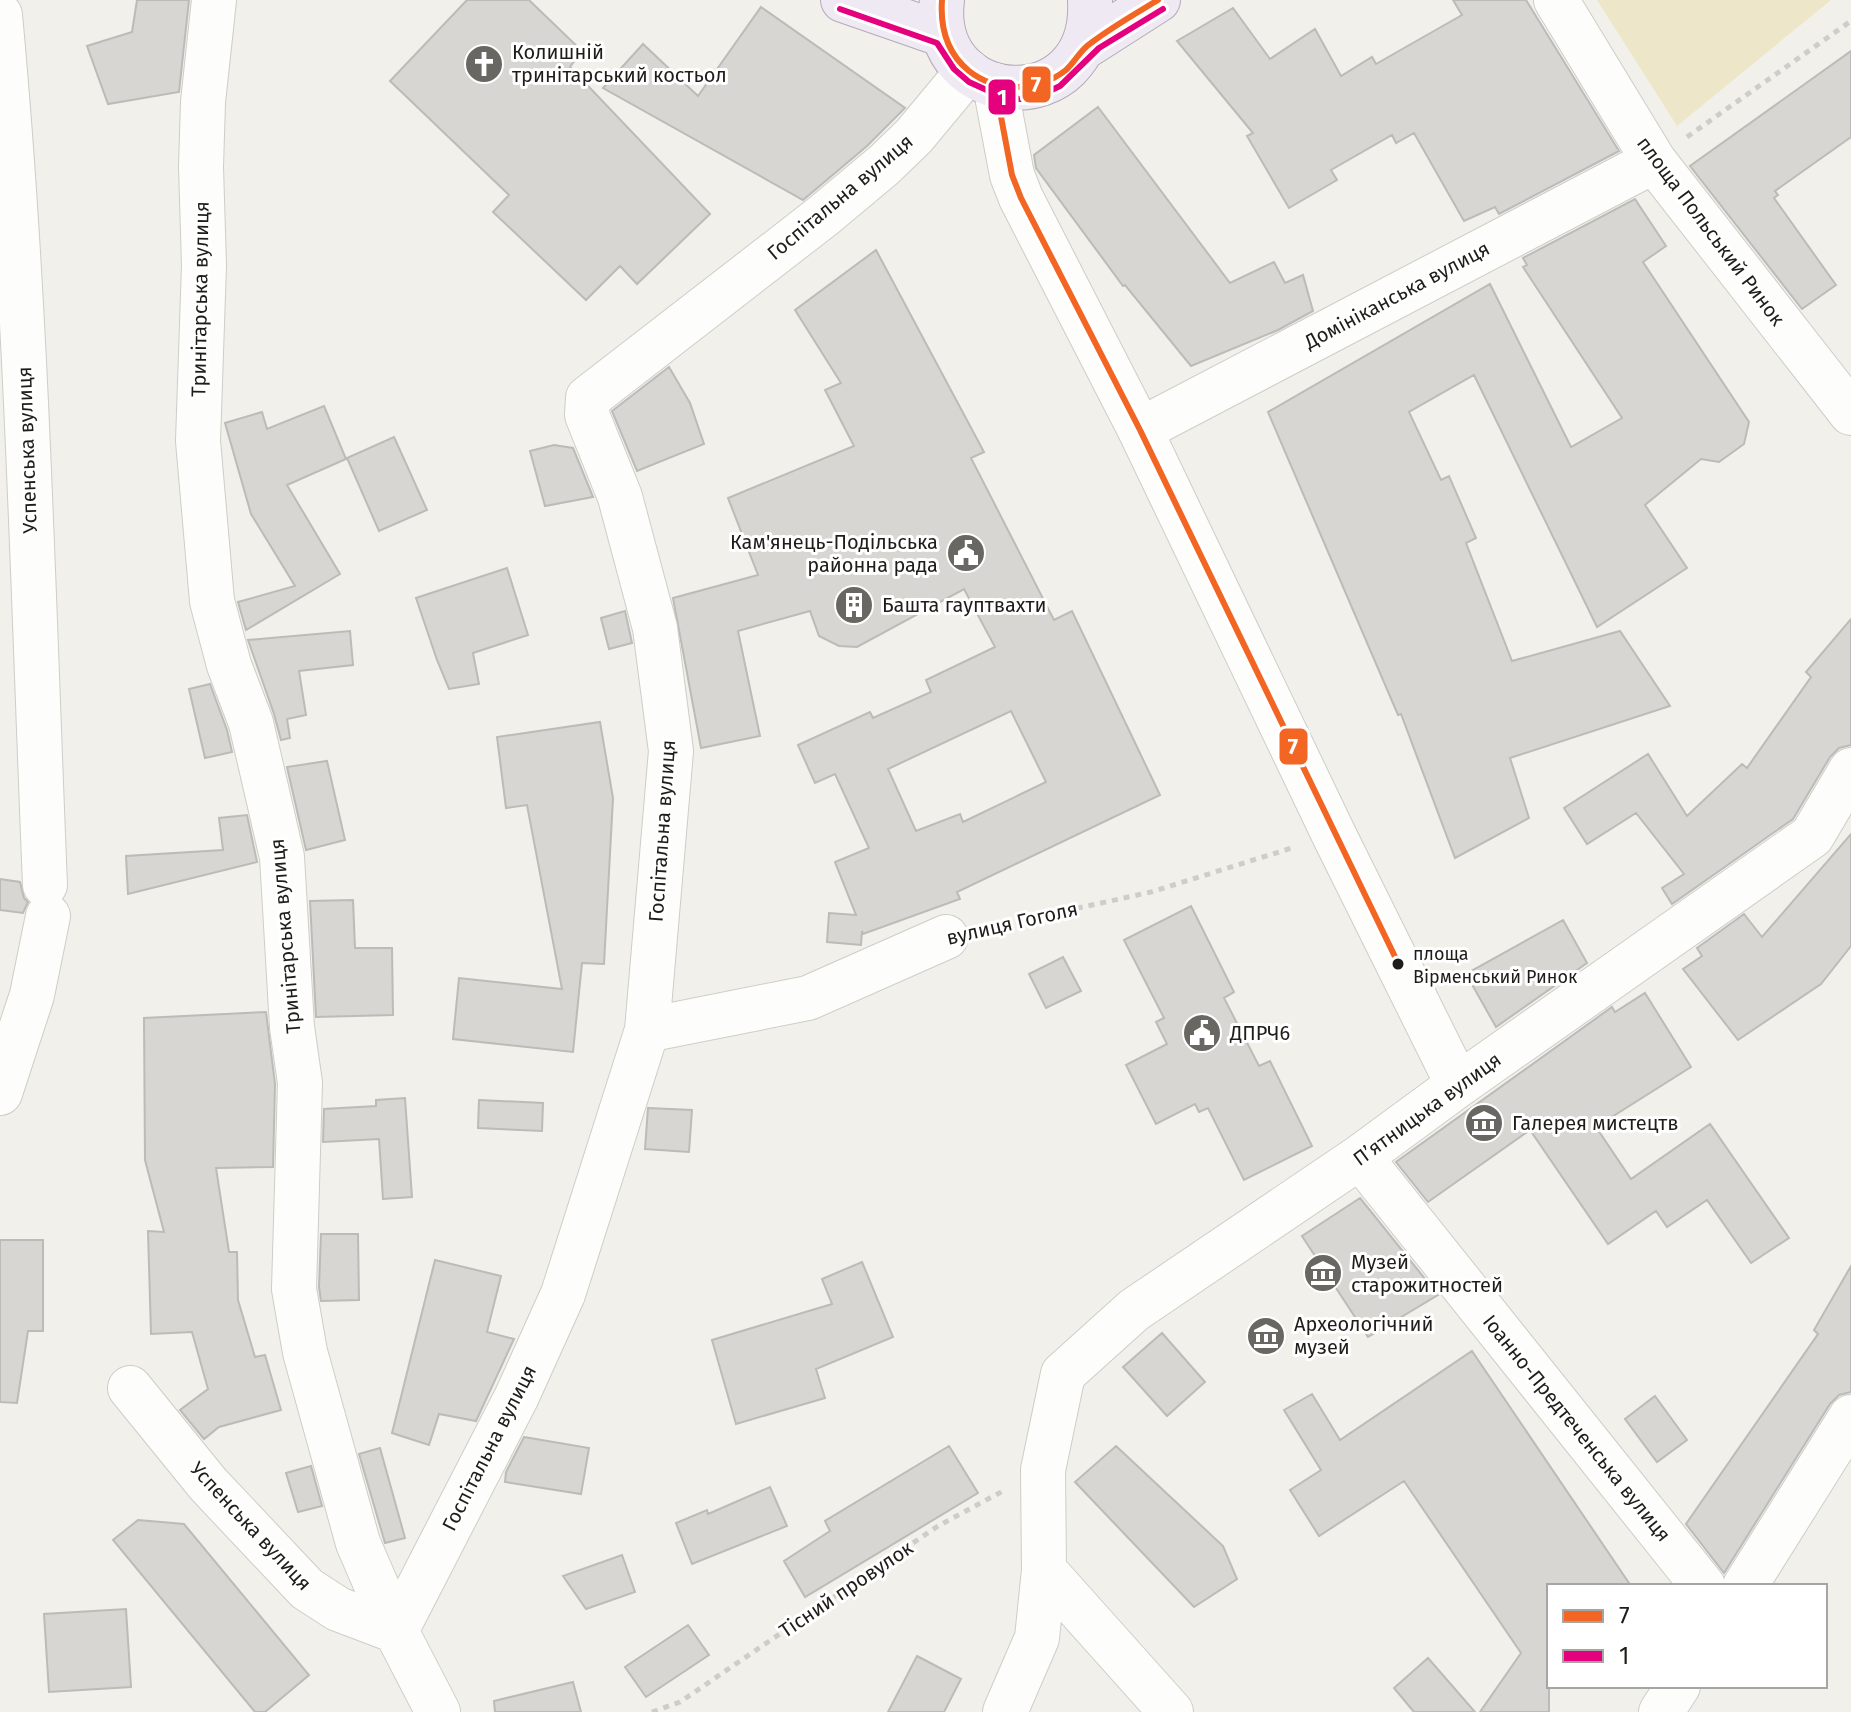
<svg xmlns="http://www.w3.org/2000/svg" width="1851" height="1712" font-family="'Fira Sans',sans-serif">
  <rect width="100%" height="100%" fill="#f1f0ea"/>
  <!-- green -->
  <path fill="#ede6c8" d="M1597,0H1831L1677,126Z"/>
  <!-- building -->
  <path fill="#d7d6d2" stroke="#bcbbb7" stroke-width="2" fill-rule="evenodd" d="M137,0H189L179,92L108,104L87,46L132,32Z
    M467,0H529L582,51L570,67L710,214L637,284L620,266L586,300L493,212L509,195L390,81Z
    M1453,0H1526L1619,151L1499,214L1495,207L1464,221L1414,133L1396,143L1392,135L1331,170L1337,180L1289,208L1247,136L1253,133L1177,41L1233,8L1270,59L1315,29L1341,76L1372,57L1376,64L1462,15Z
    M761,7L905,108L867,146L803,200L603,88L643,44L698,96Z
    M1851,51V137L1775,191L1778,195L1774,198L1836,285L1802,309L1690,166Z
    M1098,107L1230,283L1274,262L1285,283L1303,275L1313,311L1278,330L1191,366L1125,285L1123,286L1036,168L1034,155Z
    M1635,199L1666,246L1643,262L1749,422L1744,444L1719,462L1701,459L1645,505L1687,568L1597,627L1474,375L1409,412L1441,480L1449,476L1476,538L1466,543L1512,661L1620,631L1670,706L1510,758L1529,818L1455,858L1401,714L1398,715L1268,412L1490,284L1571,447L1622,418L1523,267L1527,265L1523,258Z
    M876,250L984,452L971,458L1054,620L1072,611L1160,795L957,892L960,899L863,934L862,931L861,945L827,942L829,913L856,915L835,862L869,848L835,774L815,783L798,745L870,712L873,718L931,692L926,680L995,647L964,589L857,647L839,646L819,636L810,611L738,631L760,736L701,748L673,598L758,575L728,498L854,446L825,390L841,383L795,310ZM1011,711L1046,782L963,822L960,814L916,831L888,769Z
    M669,367L690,403L704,444L637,471L612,411Z
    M324,406L346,459L287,485L340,574L246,630L238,602L295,586L251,514L225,423L262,412L267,429Z
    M394,437L427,510L379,531L347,458Z
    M554,445L573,448L593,497L545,506L530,451Z
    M507,568L528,635L473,653L479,684L449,689L437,660L416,598Z
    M625,611L632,643L609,649L601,618Z
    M1851,619V745L1839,748L1830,757L1793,819L1672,904L1662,888L1684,874L1636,813L1587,844L1564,808L1648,754L1687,816L1742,764L1747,768L1811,677L1806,672Z
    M350,631L353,665L299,671L306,715L287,719L290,738L281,740L274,714L248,640Z
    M210,684L227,730L232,752L205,758L189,689Z
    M600,722L613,798L604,964L582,963L573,1052L453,1039L459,978L562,989L527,805L506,808L497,737Z
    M327,761L345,840L306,850L287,767Z
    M247,815L257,862L128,894L126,856L223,850L219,818Z
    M1851,834V946L1821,984L1738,1040L1683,969L1702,956L1697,948L1744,914L1762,937Z
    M0,879L20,882L24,898L28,902L23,913L0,910Z
    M353,900L355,948H392L393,1015L316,1017L310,901Z
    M1191,906L1234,992L1224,998L1259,1066L1270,1061L1312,1146L1244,1180L1208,1108L1199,1112L1195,1104L1156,1124L1126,1065L1167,1044L1156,1022L1164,1018L1124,940Z
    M1563,920L1587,963L1496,1027L1466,974Z
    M1063,957L1081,991L1046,1008L1029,974Z
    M1645,993L1691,1067L1596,1127L1631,1179L1710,1124L1789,1238L1751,1263L1707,1200L1667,1227L1656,1211L1608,1244L1530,1130L1428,1202L1396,1162L1612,1007L1615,1012Z
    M266,1012L275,1084L273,1167L216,1168L229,1252H237L238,1300L255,1357L265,1355L281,1410L219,1427L204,1439L180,1410L208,1389L192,1332L151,1334L148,1231L164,1232L145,1160L144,1018Z
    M405,1098L412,1197L383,1199L379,1139L323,1142L324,1109L376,1106V1100Z
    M479,1100L543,1103L542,1131L478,1128Z
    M648,1108L692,1110L689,1152L645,1149Z
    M1360,1198L1438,1295L1368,1337L1302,1236Z
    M321,1234H358L359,1300L321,1301L319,1287Z
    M0,1240H43V1331H28L17,1403L0,1402Z
    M435,1260L501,1276L487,1332L514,1339L476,1421L439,1414L429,1445L392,1433Z
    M862,1262L893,1337L816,1369L825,1398L736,1424L712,1340L832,1304L822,1279Z
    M1851,1266V1392L1839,1395L1830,1404L1724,1573L1686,1524L1818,1334L1814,1330Z
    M1162,1333L1205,1382L1167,1416L1123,1367Z
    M1472,1351L1631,1586H1549V1712H1480L1521,1653L1404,1481L1319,1536L1290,1490L1321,1470L1284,1410L1312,1394L1340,1440Z
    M1655,1396L1687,1440L1657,1462L1625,1419Z
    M524,1437L589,1448L581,1494L505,1482L506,1472Z
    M949,1446L978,1493L805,1597L784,1561L830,1531L825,1521Z
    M1116,1446L1223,1546L1237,1579L1194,1607L1075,1482Z
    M380,1448L405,1538L385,1543L359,1454Z
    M311,1466L322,1506L298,1512L286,1473Z
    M770,1487L787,1526L692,1564L676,1523L707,1510L708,1514Z
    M138,1520L184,1524L309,1675L265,1712H255L113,1540Z
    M622,1555L635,1592L586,1609L563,1576Z
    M126,1609L131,1687L49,1692L44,1614Z
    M688,1625L709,1655L646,1697L625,1667Z
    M917,1656L961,1679L944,1712H888Z
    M1428,1658L1475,1712H1414L1394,1688Z
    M573,1682L581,1712H495L494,1701Z"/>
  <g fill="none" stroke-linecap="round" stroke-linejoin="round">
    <defs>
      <path id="minor" d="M214,0L203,102L201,167L204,265L198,441L212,601L229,665L251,723L282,857L292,1027L300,1083L294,1289L305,1352L358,1543L396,1631L438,1712
        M1556,0L1654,161L1851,413
        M0,15C27,304 33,595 45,885
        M995,85L1012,175L1021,198L1140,430L1334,835L1458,1085
        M1140,430L1654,161
        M647,1030L808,998L946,937
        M0,1093L32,995L48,916
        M1360,1157L1703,1586
        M130,1388L208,1484L307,1589L338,1609L396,1631L517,1396L563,1294L647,1030L671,751L655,628L620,497L587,415L588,398L823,216L884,165L914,136L968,71
        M1044,1570L1171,1712
        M1745,1586L1851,1417
        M1005,1712L1037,1638L1044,1570L1043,1470L1063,1374L1134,1310L1360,1157L1458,1085L1812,836L1851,770
        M1661,1712L1678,1686"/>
      <path id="major" d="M843,0L944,35
        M942,0C928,111 1097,123 1090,0
        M1083,48L1158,0"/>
    </defs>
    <!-- minor casing -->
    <use href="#minor" stroke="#cecdc8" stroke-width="46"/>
    <!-- major casing -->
    <use href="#major" stroke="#b3abb7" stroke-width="46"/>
    <!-- path -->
    <path stroke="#cecdcb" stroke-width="5" stroke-dasharray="6 6" stroke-linecap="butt" d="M1687,137L1851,21
      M983,929L1151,892L1295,847
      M652,1712L680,1702L938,1526L1003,1491"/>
    <!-- minor -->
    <use href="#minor" stroke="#fdfdfc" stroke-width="44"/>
    <!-- major -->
    <use href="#major" stroke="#eee9f2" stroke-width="44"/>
    <defs>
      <path id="bus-1" d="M942,0C940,28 947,53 969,71C997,93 1038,92 1066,70C1075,62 1080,50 1091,43C1112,27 1135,14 1158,0
        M995,85L1012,175L1021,198L1140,430L1399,965"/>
      <path id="bus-2" d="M840,9L937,43L954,69L969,82L1002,97L1021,99L1041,95L1060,86L1099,48L1163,9"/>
    </defs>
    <!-- bus-1 casing -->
    <use href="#bus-1" stroke="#fff" stroke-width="12"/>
    <!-- bus-2 casing -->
    <use href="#bus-2" stroke="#fff" stroke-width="12"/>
    <!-- bus-1 -->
    <use href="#bus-1" stroke="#f26522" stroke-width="6"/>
    <!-- bus-2 -->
    <use href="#bus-2" stroke="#e5007d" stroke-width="6"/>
  </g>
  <!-- icons -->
  <defs>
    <symbol id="church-disc" viewBox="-11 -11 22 22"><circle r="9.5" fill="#686762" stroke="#fff"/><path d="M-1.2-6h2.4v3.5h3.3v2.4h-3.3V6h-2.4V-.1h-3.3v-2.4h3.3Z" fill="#fff"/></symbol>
    <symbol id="civic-disc" viewBox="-11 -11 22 22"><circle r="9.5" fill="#686762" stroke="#fff"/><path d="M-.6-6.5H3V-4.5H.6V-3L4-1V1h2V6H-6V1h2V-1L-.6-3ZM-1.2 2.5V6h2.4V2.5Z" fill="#fff"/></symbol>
    <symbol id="building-disc" viewBox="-11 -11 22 22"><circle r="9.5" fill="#686762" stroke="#fff"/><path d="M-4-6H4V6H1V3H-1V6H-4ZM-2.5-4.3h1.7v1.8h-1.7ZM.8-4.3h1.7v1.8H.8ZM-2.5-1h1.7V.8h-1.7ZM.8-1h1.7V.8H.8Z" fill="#fff"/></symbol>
    <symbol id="museum-disc" viewBox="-11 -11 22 22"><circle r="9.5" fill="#686762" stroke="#fff"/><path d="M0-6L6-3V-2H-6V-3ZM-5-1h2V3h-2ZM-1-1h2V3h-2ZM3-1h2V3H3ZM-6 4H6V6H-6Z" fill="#fff"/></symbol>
  </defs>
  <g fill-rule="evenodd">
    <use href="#church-disc" x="462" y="42" width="44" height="44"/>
    <use href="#civic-disc" x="944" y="531" width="44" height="44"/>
    <use href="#building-disc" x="832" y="583" width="44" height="44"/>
    <use href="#civic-disc" x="1180" y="1011" width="44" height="44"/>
    <use href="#museum-disc" x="1462" y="1101" width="44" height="44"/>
    <use href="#museum-disc" x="1301" y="1251" width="44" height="44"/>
    <use href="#museum-disc" x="1244" y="1314" width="44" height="44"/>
  </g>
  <!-- markers -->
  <circle fill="#1e1d19" stroke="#fff" stroke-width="3" cx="1398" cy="964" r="7"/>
  <g text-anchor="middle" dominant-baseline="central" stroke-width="6" stroke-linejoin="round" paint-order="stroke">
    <!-- bus labels -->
    <g font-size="18" fill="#1e1d19" stroke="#fff" text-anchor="start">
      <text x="1413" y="954">площа<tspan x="1413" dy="23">Вірменський Ринок</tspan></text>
    </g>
    <!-- poi labels -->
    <g font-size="20" fill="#1e1d19" stroke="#fff" text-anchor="start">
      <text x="512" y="52">Колишній<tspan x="512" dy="23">тринітарський костьол</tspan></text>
      <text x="938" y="542" text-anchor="end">Кам'янець-Подільська<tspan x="938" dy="23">районна рада</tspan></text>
      <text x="882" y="605">Башта гауптвахти</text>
      <text x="1230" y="1033">ДПРЧ6</text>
      <text x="1512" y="1123">Галерея мистецтв</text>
      <text x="1351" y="1262">Музей<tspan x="1351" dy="23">старожитностей</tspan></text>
      <text x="1294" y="1324">Археологічний<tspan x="1294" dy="23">музей</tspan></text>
    </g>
    <!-- street labels -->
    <g font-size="20" fill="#1e1d19" stroke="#fff">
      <text transform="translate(840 197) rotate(-40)">Госпітальна вулиця</text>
      <text transform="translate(1711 231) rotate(53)">площа Польський Ринок</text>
      <text transform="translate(1397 295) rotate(-28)">Домініканська вулиця</text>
      <text transform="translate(200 299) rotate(-89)">Тринітарська вулиця</text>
      <text transform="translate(27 450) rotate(-92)">Успенська вулиця</text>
      <text transform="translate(662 831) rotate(-86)">Госпітальна вулиця</text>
      <text transform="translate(1012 923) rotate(-13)">вулиця Гоголя</text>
      <text transform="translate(285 936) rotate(-95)">Тринітарська вулиця</text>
      <text transform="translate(1427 1109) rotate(-36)">Пʼятницька вулиця</text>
      <text transform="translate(1577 1428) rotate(51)">Іоанно-Предтеченська вулиця</text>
      <text transform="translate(489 1448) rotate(-63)">Госпітальна вулиця</text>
      <text transform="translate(251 1526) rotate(47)">Успенська вулиця</text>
      <text transform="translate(846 1589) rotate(-34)">Тісний провулок</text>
    </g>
  </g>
  <g stroke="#fff" stroke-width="3">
    <rect x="1021" y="65" width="31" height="39" rx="8" fill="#f26522"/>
    <rect x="987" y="78" width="30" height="38" rx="8" fill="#e5007d"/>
    <rect x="1278" y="727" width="31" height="39" rx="8" fill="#f26522"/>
  </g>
  <g font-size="22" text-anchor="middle" font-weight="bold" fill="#fff">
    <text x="1036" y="92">7</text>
    <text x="1002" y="105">1</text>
    <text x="1293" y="754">7</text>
  </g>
  <!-- legend -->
  <rect x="1547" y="1584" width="280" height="104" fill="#ffffff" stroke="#a5a5a3" stroke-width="2"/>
  <rect x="1563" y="1610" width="40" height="12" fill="#f26522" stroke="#a5a5a3" stroke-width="2"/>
  <text x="1619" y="1624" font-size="24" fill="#1e1d19">7</text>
  <rect x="1563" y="1650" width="40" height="12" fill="#e5007d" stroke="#a5a5a3" stroke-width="2"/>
  <text x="1619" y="1664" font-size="24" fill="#1e1d19">1</text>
</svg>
